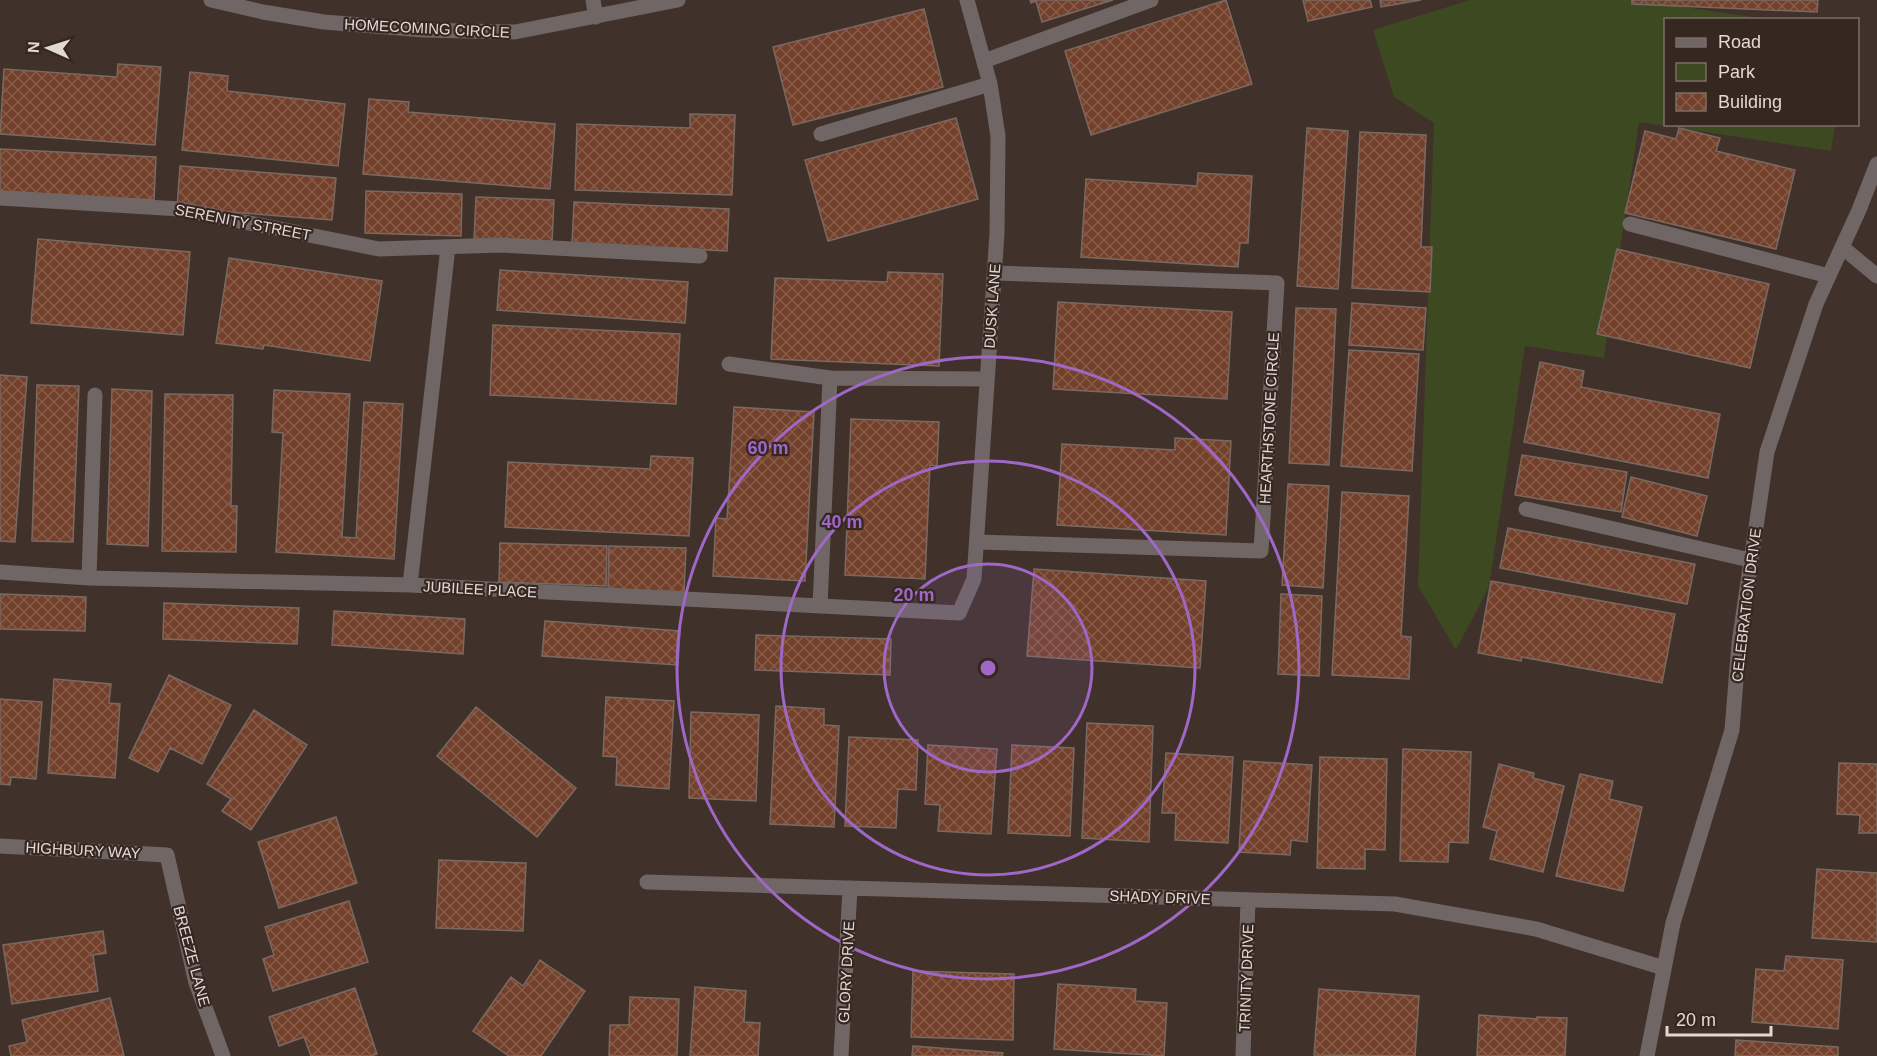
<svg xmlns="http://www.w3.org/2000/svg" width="1877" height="1056" font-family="Helvetica,sans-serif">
  <defs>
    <pattern id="building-cross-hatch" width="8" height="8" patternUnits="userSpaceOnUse" patternTransform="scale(1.5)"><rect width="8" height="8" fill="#73412b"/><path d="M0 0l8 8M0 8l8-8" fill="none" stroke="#875c49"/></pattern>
  </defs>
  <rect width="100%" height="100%" fill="#40312b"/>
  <!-- green -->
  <path fill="#3d4921" d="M1470,0H1636L1766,19L1666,20V124L1835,125L1831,151L1639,122L1604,358L1525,346L1489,587L1456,650L1418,586L1434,123L1394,97L1373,30Z"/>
  <!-- building -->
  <path fill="url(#building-cross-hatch)" stroke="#7a6962" stroke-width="1.5" d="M1030,0H1113L1042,22L1036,1L1031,3Z
    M1226,0L1252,84L1091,135L1065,51Z
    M1303,0H1370L1372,7L1308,21Z
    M1380,0H1421L1381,7Z
    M1632,0H1818L1817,12L1632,4Z
    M924,9L943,87L793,125L773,47Z
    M118,64L161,67L155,145L0,134L4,69L117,77Z
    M190,72L228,76L227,91L345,104L338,166L182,150Z
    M369,99L409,102L408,112L555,124L550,189L363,174Z
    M690,114L735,115L732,195L575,190L577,124L690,128Z
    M956,118L978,199L828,241L805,160Z
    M1307,128L1348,131L1338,289L1297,286Z
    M1679,128L1720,138L1716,151L1795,170L1776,249L1625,213L1645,131L1676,139Z
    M1360,132L1426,135L1421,247H1432L1430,292L1352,288Z
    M0,149L156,157L154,200L0,191Z
    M180,166L336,178L332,220L177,208Z
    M1198,173L1252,176L1248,243H1240L1238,267L1081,257L1086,179L1197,186Z
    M366,191L462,194L461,236L365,233Z
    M476,197L554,200L552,242L474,239Z
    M574,202L729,209L727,251L572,244Z
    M38,239L190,252L183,335L31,323Z
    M1617,249L1769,284L1750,368L1597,334Z
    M229,258L382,281L370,361L264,345L263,349L216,343Z
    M500,270L688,282L685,323L497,310Z
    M888,272L943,274L939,366L771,359L775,278L887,282Z
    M1058,302L1232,312L1227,399L1053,389Z
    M1352,303L1426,308L1423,350L1349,345Z
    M1296,308L1336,309L1329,465L1289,463Z
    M493,325L680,334L676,404L490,395Z
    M1349,350L1419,354L1412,471L1341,466Z
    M1540,362L1584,371L1581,387L1720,414L1708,478L1524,442Z
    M0,375L27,377L15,542L0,541Z
    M37,385L79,386L73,542L32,541Z
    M112,389L152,391L148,546L107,544Z
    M274,390L350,394L342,537L356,538L364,402L403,404L394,559L276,552L283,433L272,432Z
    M165,394L233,395L231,506H237L236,552L162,551Z
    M734,407L814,412L805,581L713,576L716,518L727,519Z
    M851,419L939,422L937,466L930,465L925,579L845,575Z
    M1175,438L1231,441L1226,535L1057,525L1062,444L1175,450Z
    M1522,455L1627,472L1621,512L1515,495Z
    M651,456L693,458L689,536L505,527L508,462L650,469Z
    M1631,477L1707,496L1697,536L1622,517Z
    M1288,484L1329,486L1323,588L1282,585Z
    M1342,492L1409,496L1401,636L1411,637L1409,679L1332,675Z
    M1508,528L1695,564L1687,604L1500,568Z
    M500,543L607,546L606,586L499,582Z
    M609,546L686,548L684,592L608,589Z
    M1034,569L1206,581L1200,668L1027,656Z
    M1491,581L1675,614L1662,683L1522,657L1521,661L1478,653Z
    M0,594L86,597L85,631L0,629Z
    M1281,594L1322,596L1319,676L1278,674Z
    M164,603L299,608L297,644L163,639Z
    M334,611L465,619L463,654L332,645Z
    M545,621L680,631L678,665L542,656Z
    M756,635L891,639L890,675L755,670Z
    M169,675L231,705L202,764L170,748L158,772L129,758Z
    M54,679L111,684L109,703L120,704L115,778L48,773Z
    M606,697L674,701L669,789L616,785L617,757L603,756Z
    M0,699L42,702L36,779L11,777L10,785L0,784Z
    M776,706L824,709V725L839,726L834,827L770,824Z
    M476,707L576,788L537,837L437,756Z
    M254,710L307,745L251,830L222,811L231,799L207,784Z
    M691,712L759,715L756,801L689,798Z
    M1087,723L1153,726L1149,842L1082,838Z
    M849,737L918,740L916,790L898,789L896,828L845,826Z
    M928,745L997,749L991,834L938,831L940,805L925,804Z
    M1012,745L1074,748L1070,836L1008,833Z
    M1403,749L1471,752L1468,843L1449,842L1448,862L1400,861Z
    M1166,753L1233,757L1228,843L1175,840L1176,813H1162Z
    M1320,757L1387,759L1385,850L1365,849V869L1317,868Z
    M1244,761L1312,765L1307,842L1291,840L1290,855L1239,852Z
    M1839,763L1877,764V833H1859L1860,815L1837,814Z
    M1499,764L1534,773L1533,778L1564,786L1543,872L1490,859L1497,831L1483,827Z
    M1580,774L1613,781L1609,799L1642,807L1623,891L1556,876Z
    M336,817L357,883L279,908L258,842Z
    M439,860L526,863L523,931L436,928Z
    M1817,869L1877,873V942L1812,938Z
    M349,901L368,962L273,991L263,959L274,955L265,927Z
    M103,931L106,953L93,955L98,991L12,1004L3,945Z
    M1786,956L1843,960L1838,1029L1752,1022L1756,969L1784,971Z
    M540,960L585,991L541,1056H509L473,1031L511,977L523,986Z
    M913,971L1014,974L1013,1040L911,1037Z
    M1058,984L1136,989L1135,1001L1167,1003L1164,1056L1054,1049Z
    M695,987L746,991L744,1022L760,1023L758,1056H690Z
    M355,988L377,1054L371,1056H311L304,1037L279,1046L269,1017Z
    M1319,989L1419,996L1415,1056L1314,1055Z
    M630,997L679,999L677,1056H609L610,1025H629Z
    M110,998L124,1056H11L9,1046L27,1042L22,1020Z
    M1479,1015L1537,1019V1017L1567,1018L1565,1056H1477Z
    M1736,1040L1838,1047V1056H1735Z
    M913,1046L1003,1053L1002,1056H912Z"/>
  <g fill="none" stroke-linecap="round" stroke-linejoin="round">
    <!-- minor -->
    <path stroke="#6f6665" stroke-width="15" d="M211,0L263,12L324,22L424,30L515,32L678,0
      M593,0L596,17
      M984,61L1151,0
      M821,134L990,84
      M0,198L180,209L379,249L501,245L700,256
      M1630,224L1829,276
      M1842,247L1877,276
      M729,364L830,378
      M1526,509L1750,560
      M977,542L1261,551L1277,283L995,273
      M0,572L89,578L410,585L959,613L974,579L997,233L998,136L990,84L967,0
      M89,578L95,395
      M410,585L448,247
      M820,606L830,378L987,379
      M0,846L167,855L196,983L223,1056
      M647,882L1395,904L1536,929L1664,968
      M841,1056L850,888
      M1243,1056L1248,900
      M1647,1056L1673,923L1732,730L1739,643L1767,452L1816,304L1859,210L1877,164"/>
  </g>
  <!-- distance rings -->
  <circle cx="988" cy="668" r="104" fill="#9f68c6" fill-opacity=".12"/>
  <g fill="none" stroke="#9f68c6" stroke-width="3">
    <circle cx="988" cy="668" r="104"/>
    <circle cx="988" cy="668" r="207"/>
    <circle cx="988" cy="668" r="311"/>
  </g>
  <g text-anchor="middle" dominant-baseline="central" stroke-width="4.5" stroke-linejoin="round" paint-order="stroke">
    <!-- street labels -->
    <g font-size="15" fill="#e2d8d4" stroke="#362721">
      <text transform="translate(427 28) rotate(3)">HOMECOMING CIRCLE</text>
      <text transform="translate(243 222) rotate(11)">SERENITY STREET</text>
      <text transform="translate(992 306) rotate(-86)">DUSK LANE</text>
      <text transform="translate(1269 418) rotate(-87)">HEARTHSTONE CIRCLE</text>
      <text transform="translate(480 589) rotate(3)">JUBILEE PLACE</text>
      <text transform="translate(1746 605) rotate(-83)">CELEBRATION DRIVE</text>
      <text transform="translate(83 850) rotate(3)">HIGHBURY WAY</text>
      <text transform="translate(1160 897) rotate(2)">SHADY DRIVE</text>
      <text transform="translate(192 956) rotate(75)">BREEZE LANE</text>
      <text transform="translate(846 972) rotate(-87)">GLORY DRIVE</text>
      <text transform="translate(1246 978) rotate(-88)">TRINITY DRIVE</text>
    </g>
  </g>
  <circle cx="988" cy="668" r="9" fill="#9f68c6" stroke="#362721" stroke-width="3"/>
  <g font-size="18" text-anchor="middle" font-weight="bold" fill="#9f68c6" stroke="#362721" stroke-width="4.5" stroke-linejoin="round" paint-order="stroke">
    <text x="768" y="454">60 m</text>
    <text x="842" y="528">40 m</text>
    <text x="914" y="601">20 m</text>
  </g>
  <!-- legend -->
  <rect x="1664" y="18" width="195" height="108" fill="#362721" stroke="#7b6e69" stroke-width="1.5"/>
  <rect x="1676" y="38" width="30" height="9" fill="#6f6665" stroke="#7b6e69" stroke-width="1.5"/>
  <text x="1718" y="48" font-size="18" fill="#e2d8d4">Road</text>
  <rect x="1676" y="63" width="30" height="18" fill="#3d4921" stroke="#7b6e69" stroke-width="1.5"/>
  <text x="1718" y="78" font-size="18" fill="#e2d8d4">Park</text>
  <rect x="1676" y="93" width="30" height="18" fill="url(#building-cross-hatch)" stroke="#7b6e69" stroke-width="1.5"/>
  <text x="1718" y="108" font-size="18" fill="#e2d8d4">Building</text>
  <!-- north arrow -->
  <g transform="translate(48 48) rotate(273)" stroke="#362721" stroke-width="4.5" paint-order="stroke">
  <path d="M0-4.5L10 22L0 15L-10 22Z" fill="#e2d8d4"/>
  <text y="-9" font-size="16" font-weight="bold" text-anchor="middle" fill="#e2d8d4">N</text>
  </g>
  <!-- scale -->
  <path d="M1667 1026v9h104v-9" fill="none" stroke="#e2d8d4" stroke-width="3"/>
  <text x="1676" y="1026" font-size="18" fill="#e2d8d4" stroke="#362721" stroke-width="4.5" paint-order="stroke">20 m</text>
</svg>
